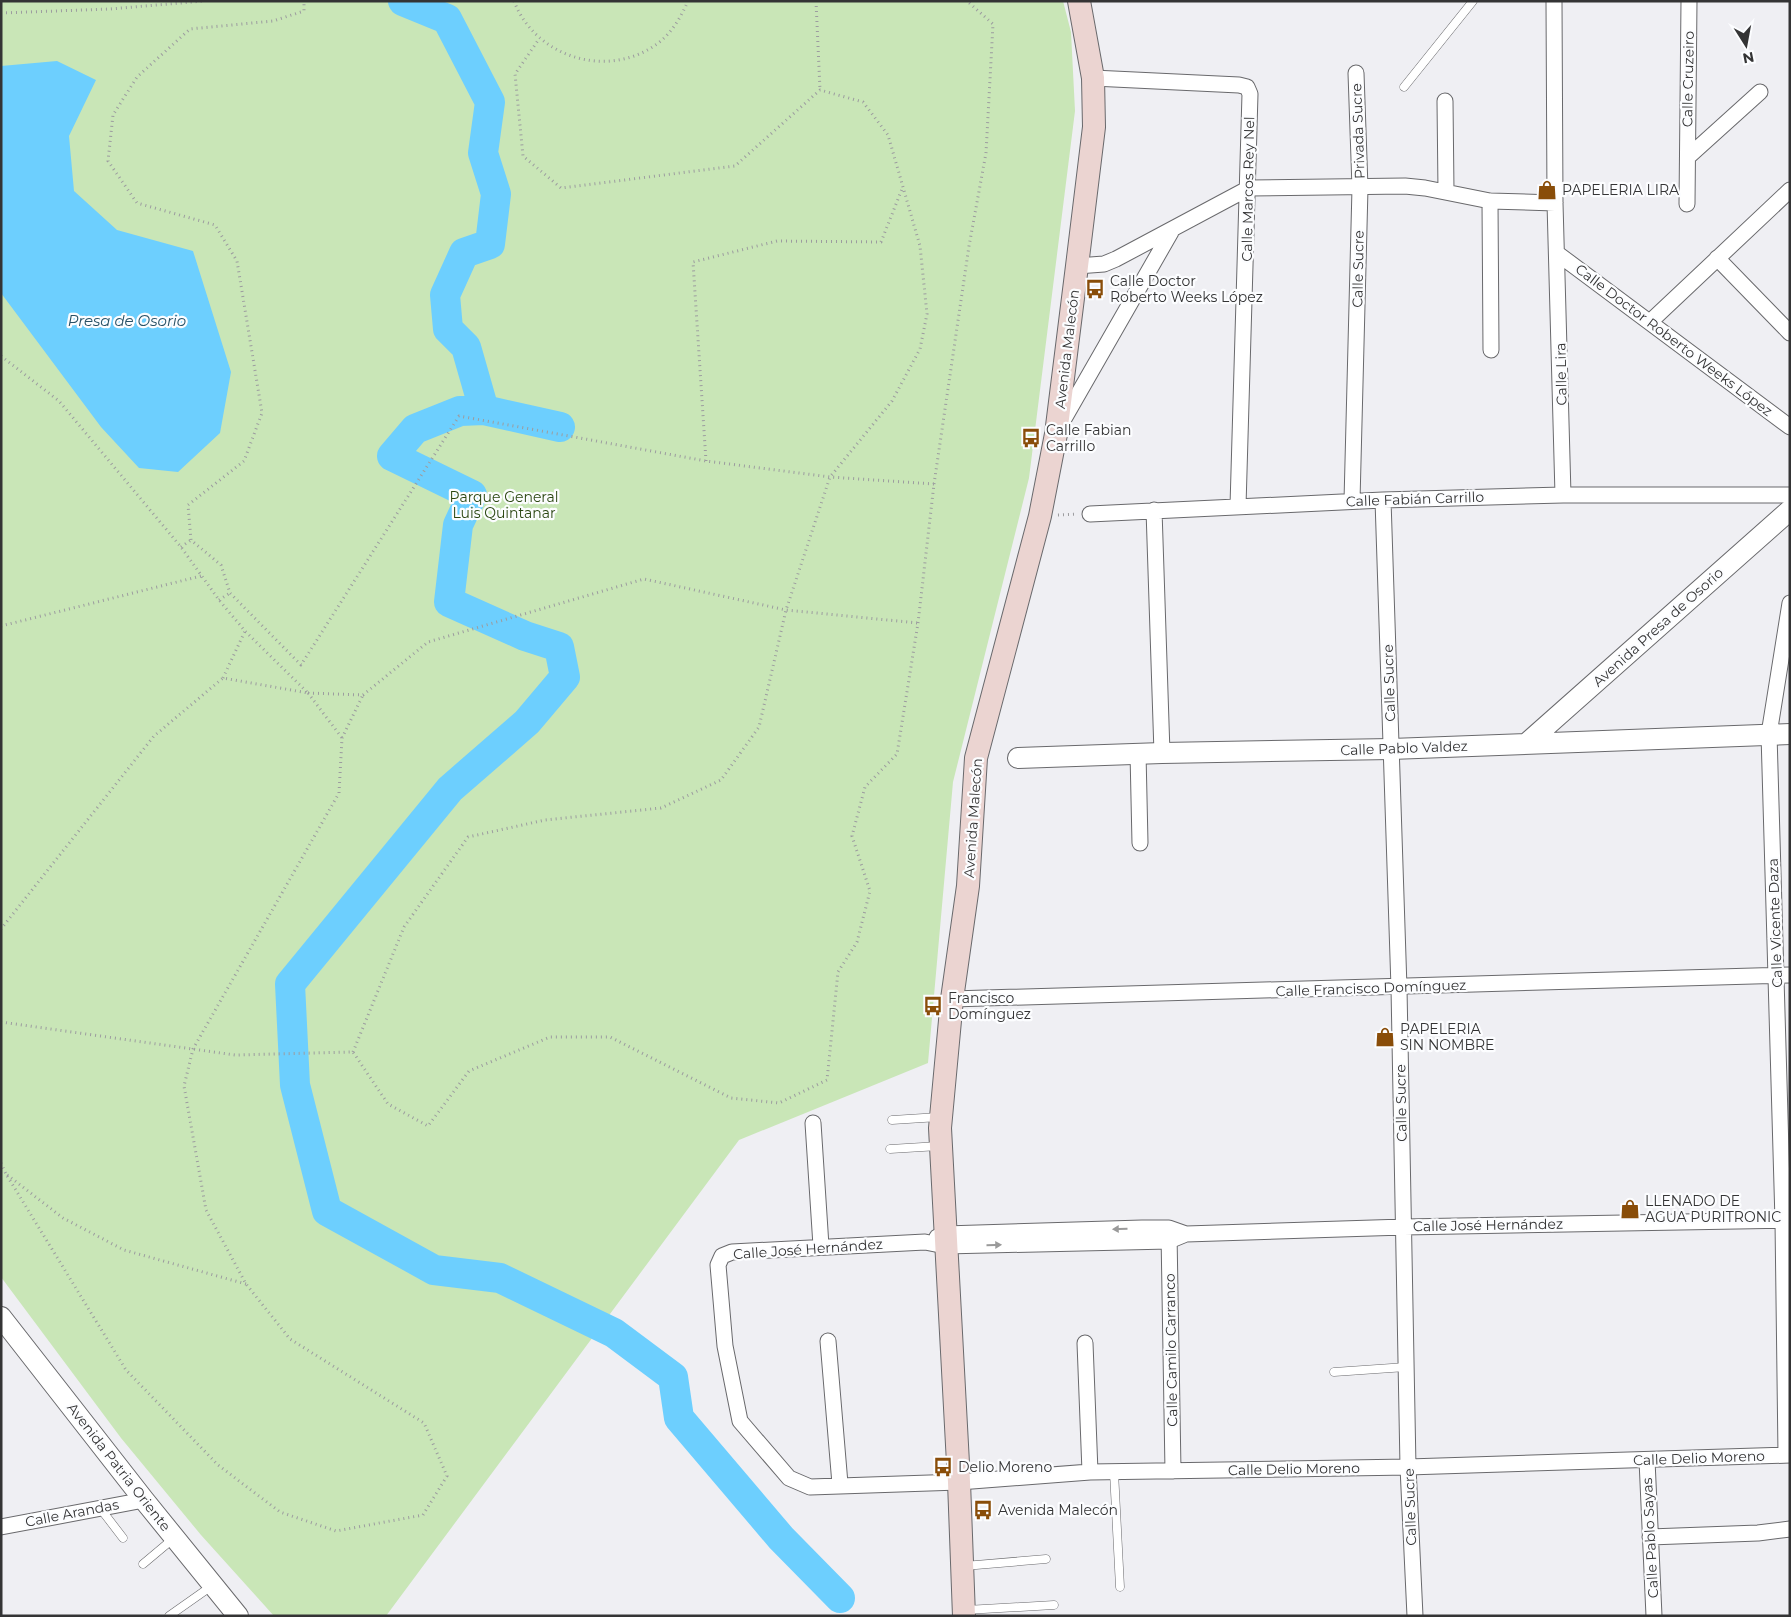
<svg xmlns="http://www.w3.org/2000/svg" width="1791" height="1617" font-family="Montserrat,sans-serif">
  <rect width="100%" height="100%" fill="#efeff3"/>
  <!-- green -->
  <path fill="#c9e6b7" d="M1,1H1063L1071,32L1075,111L1029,478L953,782L928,1063L739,1140L386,1616H274L201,1535L121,1438L1,1277Z"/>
  <!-- water -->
  <path fill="#6dcffe" d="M57,61L96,80L69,136L74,191L117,230L193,251L231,372L220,433L178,472L139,468L101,427L1,293V66Z"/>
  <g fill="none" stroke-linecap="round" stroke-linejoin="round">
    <!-- river -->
    <path stroke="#6dcffe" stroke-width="30" d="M403,1L447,19L490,102L483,153L496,194L490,244L464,253L445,295L448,329L466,347L484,410L560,427
      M484,410L460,411L415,429L392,456L472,495L458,525L449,602L525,636L559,647L565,677L527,722L450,789L290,984L295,1085L327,1211L434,1270L500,1278L614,1333L673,1377L679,1418L781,1538L840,1598"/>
    <defs>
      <path id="service" d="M1404,87L1473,1
        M892,1120L939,1117
        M890,1149L939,1146
        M1334,1372L1406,1367
        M1114,1472L1120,1587
        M100,1508L123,1538
        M143,1564L174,1538
        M964,1566L1046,1559
        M966,1610L1054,1605
        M169,1616L213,1585"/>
      <path id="minor" d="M1554,1L1555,203L1563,495
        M1093,78L1239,85L1247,87L1250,94L1238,506
        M1445,101L1446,191
        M1688,157L1760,92
        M1490,201L1491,350
        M1687,204L1689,1
        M1558,254L1790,427
        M1717,258L1790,333
        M1077,266L1104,264L1116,259L1249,188L1405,186L1425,188L1490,201L1555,203
        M1651,321L1790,190
        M1061,424L1171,232
        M1383,500L1399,988L1408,1467L1415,1616
        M1352,501L1360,188L1356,73
        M1154,510L1162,753
        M1090,514L1383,500L1563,495H1790
        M1138,753L1140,843
        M952,999L1790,975
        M813,1123L821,1246
        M1790,1220L1404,1227L1186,1234L1169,1241L945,1246L925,1242L732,1252L722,1256L718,1265L725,1346L740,1421L789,1478L810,1487L959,1482L1090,1472L1408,1467L1790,1455
        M1169,1233L1173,1471
        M937,1237L945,1234L1142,1228H1169L1186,1234
        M828,1341L840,1484
        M1085,1343L1090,1472
        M1786,1455L1783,1221L1769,734L1790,603
        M1647,1460L1654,1616
        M1,1527L144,1500
        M1650,1537L1758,1533L1790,1529"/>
      <path id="tertiary" d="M1526,744L1790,510
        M1018,758L1162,753L1391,749L1790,734
        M1,1317L144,1500L238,1616"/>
      <path id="secondary" d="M964,1616L959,1482L940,1128L952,999L968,886L976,758L1040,516L1056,434L1077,266L1094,127L1093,78L1079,1"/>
    </defs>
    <!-- service casing -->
    <use href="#service" stroke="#69696c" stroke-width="9"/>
    <!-- minor casing -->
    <use href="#minor" stroke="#69696c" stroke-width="17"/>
    <!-- tertiary casing -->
    <use href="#tertiary" stroke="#69696c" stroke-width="22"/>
    <!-- secondary casing -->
    <use href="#secondary" stroke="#69696c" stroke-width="24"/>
    <!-- path -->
    <path stroke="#9c9c9f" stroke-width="3" stroke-dasharray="1 4" stroke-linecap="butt" d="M514,1C535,57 607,80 657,44C672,33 681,17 688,1
      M816,1L820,90
      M1,13L110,9L204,1
      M1,356L59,401L181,547L219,600L245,631L308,693L223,678L154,736L1,929
      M706,461L693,262L777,241L881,242L902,189
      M934,484L969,246L986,153L993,24L967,1
      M1058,515L1077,514
      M181,547L191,540
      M219,600L230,593
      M1,626L201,576
      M223,678L245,631
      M308,693L363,695L428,642L644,579L786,610L918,623
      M308,693L342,738
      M1,1022L235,1055L353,1052L388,1104L428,1126L469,1071L550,1037H610L731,1098L779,1103L827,1080L838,972L857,942L870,891L852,836L865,787L897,754L918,623L934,484L830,477L706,461L459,416L301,665L230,593L221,565L191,540L188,505L244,461L262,413L237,261L215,225L137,203L108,161L113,115L137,77L190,29L273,21L304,11V1
      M353,1052L404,927L468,837L545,820L661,808L721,780L759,727L786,610L830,477L892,401L920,349L927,314L920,246L888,135L863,102L820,90L735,166L561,188L523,156L515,74L539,39
      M1,1163L6,1174
      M246,1284L124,1250L63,1218L6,1174L126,1370L218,1465L280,1512L336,1531L423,1515L447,1476L424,1423L290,1339L246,1284L206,1210L184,1086L193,1049L339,793L342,738L363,695"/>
    <!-- service -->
    <use href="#service" stroke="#fff" stroke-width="8"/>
    <!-- minor -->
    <use href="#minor" stroke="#fff" stroke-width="15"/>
    <!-- tertiary -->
    <use href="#tertiary" stroke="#fff" stroke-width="20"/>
    <!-- secondary -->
    <use href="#secondary" stroke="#ebd4d1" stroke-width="22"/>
  </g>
  <!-- one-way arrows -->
  <defs><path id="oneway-solid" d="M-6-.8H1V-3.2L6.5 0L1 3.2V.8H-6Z" transform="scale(1.25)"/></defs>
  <g fill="#9a9a9a">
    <use href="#oneway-solid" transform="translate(1120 1229) rotate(179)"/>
    <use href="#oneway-solid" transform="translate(994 1245) rotate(-1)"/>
  </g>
  <!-- icons -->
  <defs>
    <symbol id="shop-bare" viewBox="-9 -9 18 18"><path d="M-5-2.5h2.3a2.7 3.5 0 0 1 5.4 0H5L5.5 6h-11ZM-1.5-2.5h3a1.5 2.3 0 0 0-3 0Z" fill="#894d09" stroke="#fcfdff" stroke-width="2.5" paint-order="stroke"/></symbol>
    <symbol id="bus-bare" viewBox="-9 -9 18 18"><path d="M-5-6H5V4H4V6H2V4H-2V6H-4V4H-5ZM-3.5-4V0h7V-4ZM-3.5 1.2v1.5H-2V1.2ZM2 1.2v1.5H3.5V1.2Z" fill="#894d09" stroke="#fcfdff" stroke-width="2.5" paint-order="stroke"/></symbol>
  </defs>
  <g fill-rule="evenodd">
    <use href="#shop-bare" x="1533" y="176" width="28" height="28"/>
    <use href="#bus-bare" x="1081" y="275" width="28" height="28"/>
    <use href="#bus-bare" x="1017" y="424" width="28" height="28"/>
    <use href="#bus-bare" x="919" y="992" width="28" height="28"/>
    <use href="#shop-bare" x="1371" y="1023" width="28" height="28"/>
    <use href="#shop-bare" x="1616" y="1195" width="28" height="28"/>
    <use href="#bus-bare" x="929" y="1453" width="28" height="28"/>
    <use href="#bus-bare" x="969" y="1496" width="28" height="28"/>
  </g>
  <g text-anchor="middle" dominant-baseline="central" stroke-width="4.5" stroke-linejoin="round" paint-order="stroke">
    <!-- street labels -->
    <g font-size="14" fill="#343435" stroke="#fcfdff">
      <text transform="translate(1688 79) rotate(-89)">Calle Cruzeiro</text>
      <text transform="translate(1358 131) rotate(-92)">Privada Sucre</text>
      <text transform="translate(1248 189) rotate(-89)">Calle Marcos Rey Nel</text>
      <text transform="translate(1358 269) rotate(-89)">Calle Sucre</text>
      <text transform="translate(1674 340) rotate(37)">Calle Doctor Roberto Weeks López</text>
      <text transform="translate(1067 349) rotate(-83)">Avenida Malecón</text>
      <text transform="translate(1561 374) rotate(-91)">Calle Lira</text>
      <text transform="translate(1415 499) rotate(-2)">Calle Fabián Carrillo</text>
      <text transform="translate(1658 627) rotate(-42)">Avenida Presa de Osorio</text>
      <text transform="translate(1389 683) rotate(-92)">Calle Sucre</text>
      <text transform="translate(1404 748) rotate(-2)">Calle Pablo Valdez</text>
      <text transform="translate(973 818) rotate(-86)">Avenida Malecón</text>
      <text transform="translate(1775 923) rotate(-92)">Calle Vicente Daza</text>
      <text transform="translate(1371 988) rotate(-2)">Calle Francisco Domínguez</text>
      <text transform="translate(1401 1103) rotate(-91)">Calle Sucre</text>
      <text transform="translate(1488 1225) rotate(-1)">Calle José Hernández</text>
      <text transform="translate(808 1249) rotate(-4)">Calle José Hernández</text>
      <text transform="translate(1171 1350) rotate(-91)">Calle Camilo Carranco</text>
      <text transform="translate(1699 1458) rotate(-2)">Calle Delio Moreno</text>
      <text transform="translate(119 1467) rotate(52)">Avenida Patria Oriente</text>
      <text transform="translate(1294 1469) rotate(-1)">Calle Delio Moreno</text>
      <text transform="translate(1410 1507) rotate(-92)">Calle Sucre</text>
      <text transform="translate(72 1513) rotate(-11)">Calle Arandas</text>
      <text transform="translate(1650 1538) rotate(-93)">Calle Pablo Sayas</text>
    </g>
    <!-- poi labels -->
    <g font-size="14" fill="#343435" stroke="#fcfdff" text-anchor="start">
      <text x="1562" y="190">PAPELERIA LIRA</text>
      <text x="1110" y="281">Calle Doctor<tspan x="1110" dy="16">Roberto Weeks López</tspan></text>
      <text x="1046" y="430">Calle Fabian<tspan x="1046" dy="16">Carrillo</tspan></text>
      <text x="948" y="998">Francisco<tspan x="948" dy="16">Domínguez</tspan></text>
      <text x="1400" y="1029">PAPELERIA<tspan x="1400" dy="16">SIN NOMBRE</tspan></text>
      <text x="1645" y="1201">LLENADO DE<tspan x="1645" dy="16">AGUA PURITRONIC</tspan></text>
      <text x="958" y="1467">Delio Moreno</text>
      <text x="998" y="1510">Avenida Malecón</text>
    </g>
    <!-- park labels -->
    <g font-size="14" fill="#2b4712" stroke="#fcfdff">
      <text x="504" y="497">Parque General<tspan x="504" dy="16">Luis Quintanar</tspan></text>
    </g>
    <!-- water labels -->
    <g font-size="15" font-style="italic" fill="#285166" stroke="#fcfdff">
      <text x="127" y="320">Presa de Osorio</text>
    </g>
  </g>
  <!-- border -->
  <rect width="1791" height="1617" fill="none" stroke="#343435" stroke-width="5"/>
  <!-- north arrow -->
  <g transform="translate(1746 45) rotate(169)" stroke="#fcfdff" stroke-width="4" paint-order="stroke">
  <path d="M0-4L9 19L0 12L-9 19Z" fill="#343435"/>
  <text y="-8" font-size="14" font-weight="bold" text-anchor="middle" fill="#343435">N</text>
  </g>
</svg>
